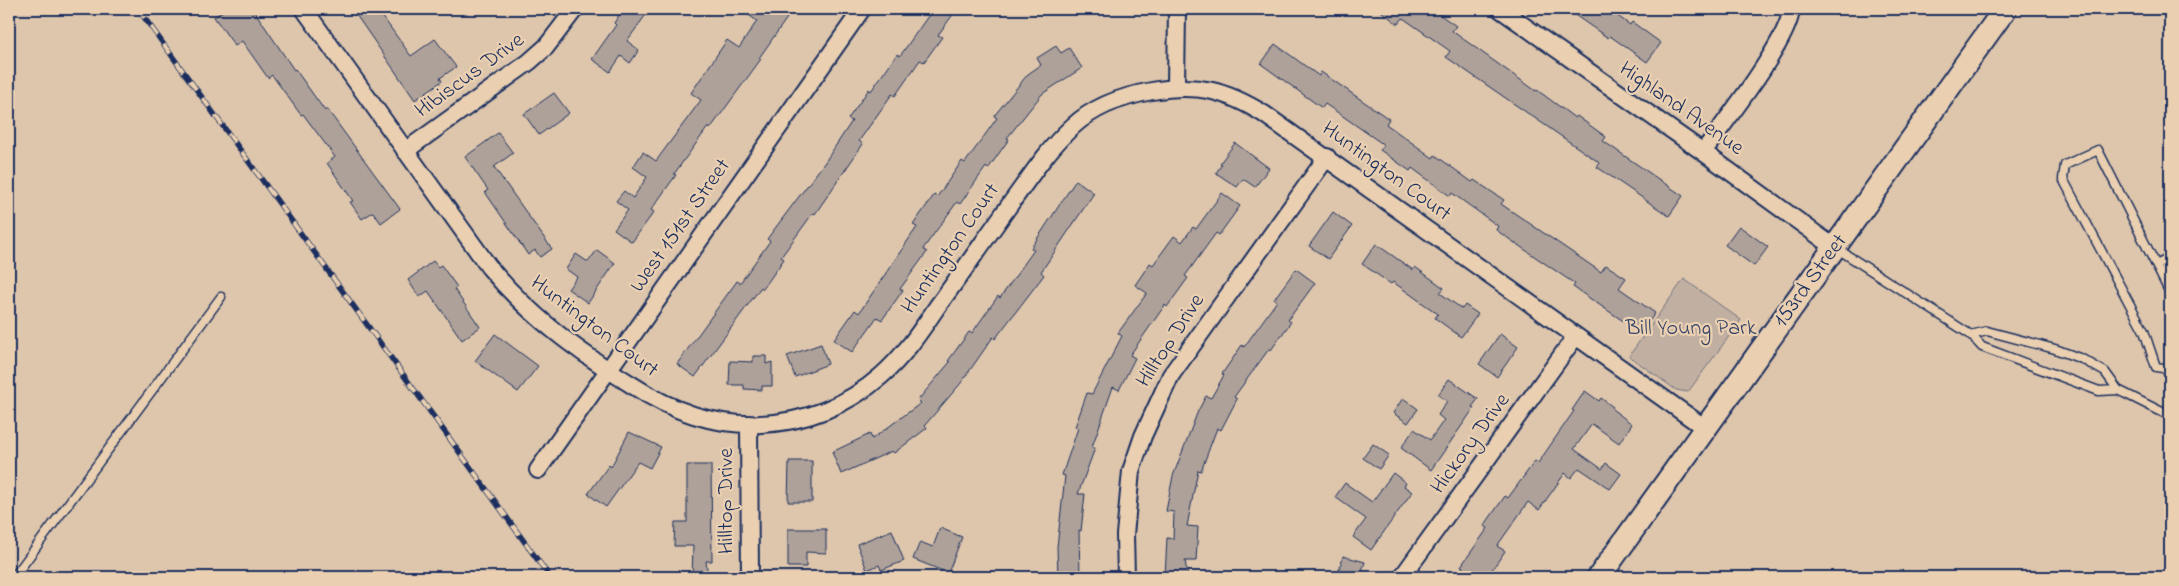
<svg xmlns="http://www.w3.org/2000/svg" width="2179" height="586" font-family="'Indie Flower',sans-serif">
  <rect width="100%" height="100%" fill="#dec6ac"/>
  <filter id="ink" filterUnits="userSpaceOnUse"><feTurbulence type="fractalNoise" baseFrequency=".02" numOctaves="2"/><feDisplacementMap in="SourceGraphic" scale="10" xChannelSelector="R" yChannelSelector="G"/><feConvolveMatrix kernelMatrix="1 2 1 2 8 2 1 2 1" color-interpolation-filters="sRGB"/></filter>
  <g filter="url(#ink)">
    <!-- green -->
    <path fill="#c1b0a1" stroke="#6e7080" d="M1684,279L1741,320L1688,392L1676,390L1629,356Z"/>
    <!-- building -->
    <path fill="#aea199" stroke="#1b2f5e" d="M226,9H253L294,70L295,69L325,111L327,109L400,209L381,223L373,212L362,219L350,202L353,201L327,163L335,157L303,114L301,115L272,75L268,78L242,41L235,46L214,17Z
      M352,9H377L411,56L435,39L456,67L440,78L442,81L415,100Z
      M623,9H650L627,41L639,50L630,63L621,56L610,72L592,59L616,25L614,23Z
      M740,9H789L784,16L787,18L759,58L761,59L710,129L708,127L674,174L676,175L651,210L654,212L632,242L614,229L628,210L616,201L624,191L633,198L647,177L633,167L643,152L656,161L701,100L691,93L727,40L739,48L757,21Z
      M933,9H957L938,35L942,37L924,62L920,60L895,96L892,94L859,141L863,144L815,214L813,213L781,257L784,259L763,289L761,287L695,377L677,364L737,281L740,283L770,241L767,239L825,162L852,121L848,119L869,89L871,91L897,54L900,56Z
      M1378,9H1432L1456,26L1452,31L1536,91L1537,90L1575,118L1577,116L1606,137L1603,141L1683,196L1669,216L1597,167L1600,163L1446,57L1450,51L1403,18L1398,24Z
      M1566,9H1608L1630,25L1632,22L1661,43L1647,62L1610,36L1608,38Z
      M1275,44L1319,76L1321,72L1360,99L1389,119L1386,124L1433,158L1435,155L1472,182L1474,180L1504,200L1501,204L1601,272L1606,265L1626,278L1619,288L1655,313L1641,333L1573,287L1575,284L1496,230L1498,226L1452,193L1450,196L1412,168L1410,171L1380,150L1384,145L1337,112L1325,104L1322,108L1261,64Z
      M1056,46L1061,53L1069,48L1082,68L1042,94L1007,138L1009,139L988,169L986,167L960,204L957,202L923,249L927,252L900,289L903,290L882,320L877,317L852,352L834,340L855,310L859,313L917,227L913,225L934,195L937,197L962,161L965,163L997,118L994,116L1028,74L1041,65L1037,58Z
      M554,93L569,113L539,135L524,114Z
      M498,133L513,153L494,167L552,249L540,257L535,250L528,255L485,192L488,190L465,157Z
      M1235,143L1269,168L1255,187L1243,179L1237,187L1216,173L1222,164L1220,163Z
      M1076,180L1094,193L1041,272L1044,275L995,339L993,337L961,383L925,425L927,428L894,453L892,451L841,474L832,452L870,434L872,439L921,403L918,400L950,362L948,361L969,332L972,333L998,296L1000,298L1034,250L1031,248Z
      M1222,193L1240,206L1219,235L1216,233L1185,276L1188,278L1167,307L1165,305L1130,355L1135,358L1119,390L1113,387L1092,447L1095,448L1078,494H1085L1081,531L1079,530L1080,577H1058L1057,547L1065,476L1062,475L1078,428L1075,427L1087,393L1092,394L1122,336L1118,333L1147,293L1135,285L1150,263L1153,265L1174,236L1182,242L1193,227L1196,229Z
      M1333,212L1352,226L1328,259L1309,246Z
      M1739,226L1768,247L1754,266L1725,245Z
      M1376,244L1413,270L1415,267L1444,288L1440,293L1462,309L1465,305L1478,314L1461,337L1435,318L1438,314L1393,282L1391,284L1362,264Z
      M597,250L615,263L588,303L568,289L577,277L566,269L576,254L588,262Z
      M433,261L438,267L441,265L457,287L454,289L480,327L462,340L428,291L419,297L408,280Z
      M1296,269L1315,283L1288,320L1291,322L1271,350L1269,349L1234,397L1237,399L1221,430L1217,428L1201,471L1198,470L1187,526L1198,527L1196,561H1185L1188,577H1165L1167,538L1173,539L1174,512L1166,511L1173,476L1198,411L1206,396L1211,398L1224,375L1222,374L1242,345L1244,347L1277,301L1274,299Z
      M495,334L538,366L518,392L475,361Z
      M1500,334L1518,347L1497,377L1479,364Z
      M821,344L828,364L795,377L787,356Z
      M753,356H766V364L772,362V386H762V390L744,389V385H729L730,361L753,362Z
      M1449,379L1478,399L1472,407L1474,408L1431,470L1401,448L1414,429L1430,440L1444,420L1438,415L1447,401L1438,395Z
      M1585,391L1599,401L1601,398L1613,407L1612,409L1632,424L1619,443L1592,424L1574,449L1602,469L1606,463L1621,474L1610,489L1579,468L1571,478L1565,473L1539,510L1528,502L1497,546L1505,551L1487,577H1456L1463,567L1461,566L1488,528L1484,526L1505,496L1508,498L1535,461L1538,463L1574,411L1572,410Z
      M1403,398L1418,409L1408,423L1393,413Z
      M629,432L661,447L650,468L638,462L606,507L588,494L609,465L611,467Z
      M1373,444L1389,455L1379,469L1363,458Z
      M789,461H812V502H788Z
      M687,465H711L712,561H706L708,577H692L693,546H674L675,522H687Z
      M1393,473L1406,483L1404,486L1412,492L1371,550L1353,537L1366,519L1335,497L1345,483L1372,502Z
      M940,528L962,537L948,573L913,559L920,542L933,547Z
      M788,529H826V553L806,552V567H788Z
      M892,530L904,561L881,570L879,565L867,570L857,544Z
      M1343,556L1365,562L1360,577H1337Z"/>
    <g fill="none" stroke-linecap="round" stroke-linejoin="round">
      <defs>
        <path id="lane" d="M1836,248L1971,335L1982,347L2099,391L2118,390
          M2156,265L2170,258
          M2170,293L2098,150L2065,165L2063,179L2144,331L2156,367L2170,369
          M1971,335L1987,331L2055,349L2082,359L2105,372L2118,390L2170,416
          M14,577L221,297"/>
        <path id="street" d="M304,9L489,267C529,316 579,352 632,385C672,411 713,426 761,424C806,422 848,405 881,376C904,356 920,332 937,307C962,273 986,238 1011,203C1030,177 1048,149 1072,127C1093,107 1124,96 1152,91C1197,83 1225,90 1264,114L1705,428
          M1500,9L1703,152L1834,247
          M1176,87L1177,9
          M405,151L529,62L546,47L575,9
          M1703,152C1723,124 1791,38 1791,9
          M749,424L750,577
          M538,470L862,9
          M1126,577L1125,535L1131,471L1143,436L1171,375L1327,157
          M1402,577L1575,337"/>
        <path id="secondary" d="M1599,577L2005,9"/>
      </defs>
      <!-- lane casing -->
      <use href="#lane" stroke="#1b2f5e" stroke-width="11"/>
      <!-- street casing -->
      <use href="#street" stroke="#1b2f5e" stroke-width="20"/>
      <!-- secondary casing -->
      <use href="#secondary" stroke="#1b2f5e" stroke-width="26"/>
      <!-- lane -->
      <use href="#lane" stroke="#ead0b1" stroke-width="8"/>
      <!-- street -->
      <use href="#street" stroke="#ead0b1" stroke-width="16"/>
      <!-- secondary -->
      <use href="#secondary" stroke="#ead0b1" stroke-width="22"/>
      <defs>
        <path id="rail" d="M138,9L550,577"/>
      </defs>
      <!-- rail casing -->
      <use href="#rail" stroke="#1b2f5e" stroke-width="5.5"/>
      <!-- rail -->
      <use href="#rail" stroke="#ead0b1" stroke-width="4" stroke-dasharray="11" stroke-linecap="butt"/>
    </g>
  </g>
  <g text-anchor="middle" dominant-baseline="central" stroke-width="4.5" stroke-linejoin="round" paint-order="stroke">
    <!-- street labels -->
    <g font-size="22" fill="#1b2f5e" stroke="#ead0b1">
      <text transform="translate(470 76) rotate(-36)">Hibiscus Drive</text>
      <text transform="translate(1681 109) rotate(35)">Highland Avenue</text>
      <text transform="translate(1386 172) rotate(36)">Huntington Court</text>
      <text transform="translate(681 226) rotate(-55)">West 151st Street</text>
      <text transform="translate(951 249) rotate(-55)">Huntington Court</text>
      <text transform="translate(1811 281) rotate(-54)">153rd Street</text>
      <text transform="translate(594 327) rotate(37)">Huntington Court</text>
      <text transform="translate(1171 341) rotate(-57)">Hilltop Drive</text>
      <text transform="translate(1471 444) rotate(-54)">Hickory Drive</text>
      <text transform="translate(727 501) rotate(-90)">Hilltop Drive</text>
    </g>
    <!-- park labels -->
    <g font-size="22" fill="#344268" stroke="#ead0b1">
      <text x="1691" y="329">Bill Young Park</text>
    </g>
  </g>
  <!-- margin -->
  <rect width="2179" height="586" fill="none" stroke="#ead0b1" stroke-width="30"/>
  <rect x="15" y="15" width="2149" height="556" fill="none" stroke="#1b2f5e" stroke-width="2" filter="url(#ink)"/>
</svg>
